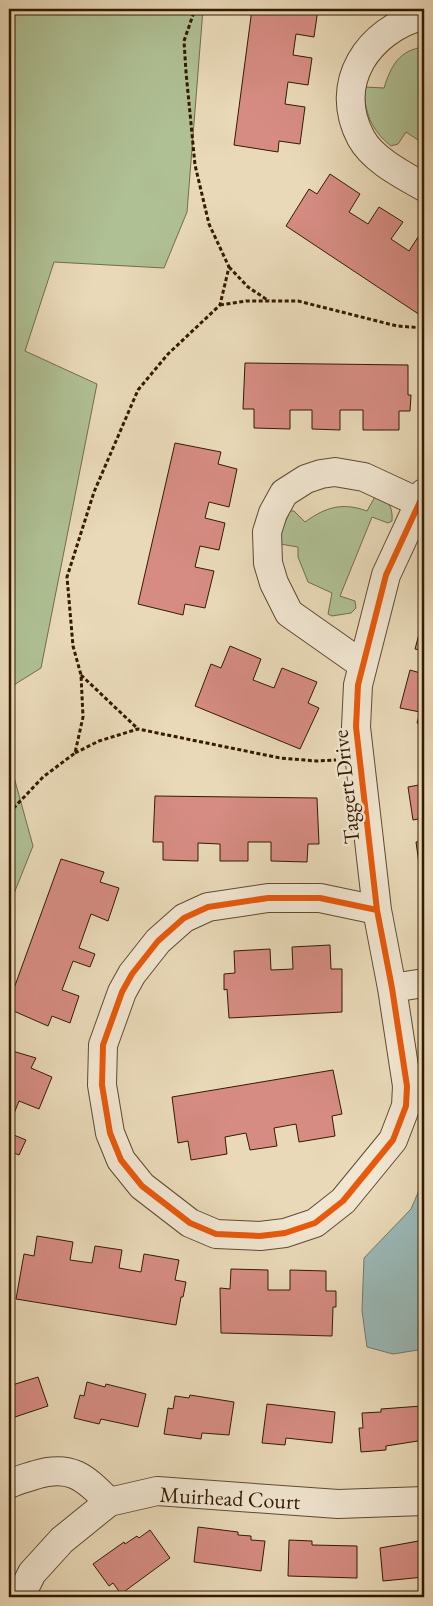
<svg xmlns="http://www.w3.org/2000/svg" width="433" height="1606" font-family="'EB Garamond',serif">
  <rect width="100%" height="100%" fill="#e9d9b8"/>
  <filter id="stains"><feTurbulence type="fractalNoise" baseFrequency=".004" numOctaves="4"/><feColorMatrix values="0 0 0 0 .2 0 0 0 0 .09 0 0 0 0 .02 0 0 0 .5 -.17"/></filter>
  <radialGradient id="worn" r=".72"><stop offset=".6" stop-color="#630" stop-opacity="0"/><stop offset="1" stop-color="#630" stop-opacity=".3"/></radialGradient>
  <!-- green -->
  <path fill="#afc094" stroke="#726d4a" d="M9,9H203L187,212L164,268L54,262L25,351L97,384L41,668L9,688Z
    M424,47V144L406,132L398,144L391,146C372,131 363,111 365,87L384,88C391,66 399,50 424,47Z
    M376,495C389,499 393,508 392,521L388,523L372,517L340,596L355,601L356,608L351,613L332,616L328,614L332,593L308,582L298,557V547L280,544L278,538L290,511H294L305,522C326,507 342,502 367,511Z
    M9,759L33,846L9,906Z"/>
  <!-- water -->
  <path fill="#9ab9b7" stroke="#71796e" d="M424,1179V1349L393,1354L367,1347L362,1311L364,1258L411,1209Z"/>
  <!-- building -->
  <path fill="#d68c83" stroke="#341a01" d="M252,9H318L314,37L296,34L293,55L312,58L308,85L288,82L285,104L305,107L300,144L279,141L278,152L234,145Z
    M330,174L360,194L349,212L368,224L379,207L403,222L391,239L409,251L420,234L424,236L423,317L286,226L309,189L317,194Z
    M245,363L408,365V395H411L410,411H399V430H363V410H340V430L312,429V410H290V429L254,428V409H243Z
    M175,443L221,452L218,464L237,469L229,507L209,502L205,518L225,523L219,550L200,546L195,567L214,571L205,608L185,604L183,615L138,604Z
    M422,623L424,624V651L415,649Z
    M230,646L261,659L253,680L274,688L282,668L317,682L308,703L319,708L300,749L195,706L211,664L221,668Z
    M410,670L424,674V725L417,723L420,712L400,708Z
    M424,784V818L413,820L408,787Z
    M155,796L317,798L319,844H308L307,862L271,861V842H248V861H220V844L198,843V861L163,860V842H153Z
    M424,841V870L420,871L416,842Z
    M61,859L104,872L100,882L119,888L108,921L91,914L79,948L95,954L90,967L73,961L62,990L79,996L70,1023L52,1016L48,1026L9,1009V1002Z
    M330,945L331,969H342V1012L229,1018L227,989L224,990V974L235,973L234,951L270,949L271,970L293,969L292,947Z
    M9,1050L36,1058L31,1068L52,1077L39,1109L19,1101L9,1126Z
    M333,1070L342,1114L332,1116L335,1136L299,1142L296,1124L274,1128L277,1146L250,1150L246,1133L225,1137L227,1154L191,1160L188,1141L178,1143L172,1097Z
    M9,1133L26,1140L19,1155L9,1151Z
    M37,1236L73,1242L70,1260L92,1263L95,1246L122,1250L119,1268L141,1272L144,1254L179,1260L175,1280L186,1282L183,1297H181L176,1325L16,1299L24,1254L34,1256Z
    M231,1269L268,1270V1290H290V1270L326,1271V1291H336V1307H333L332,1336L221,1333L220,1288L230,1289Z
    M38,1377L48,1406L9,1419V1386Z
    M87,1382L105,1387L106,1384L146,1394L138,1427L101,1419L99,1424L74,1418L80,1395L84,1396Z
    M190,1395L234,1402L229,1435L202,1433L201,1439L164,1434L168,1408L173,1409L175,1396L189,1398Z
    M267,1404L335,1412L332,1443L286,1438L285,1445L262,1443Z
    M422,1406L424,1440L386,1446V1450L361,1452L359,1428H363L362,1413L381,1412V1409Z
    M198,1527L238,1532V1535L251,1536V1540L265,1541L261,1571L194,1562Z
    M150,1530L170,1558L121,1594L113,1583L109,1586L93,1564L124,1542L125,1544L137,1536L139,1538Z
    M289,1540L312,1541V1545L357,1546V1578L288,1576Z
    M424,1540V1577L383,1581L380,1548Z"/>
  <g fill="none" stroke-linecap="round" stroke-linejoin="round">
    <defs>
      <path id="street" d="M424,15C368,30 332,83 361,138C373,160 403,175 424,187
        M363,665L289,613L274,583L268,563L267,532L273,513L284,493L306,479L321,474L335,472L364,477L420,503
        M377,910L320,898H268L208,907L184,918L158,941L132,974L122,992L103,1045L102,1085L110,1133L121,1160L142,1186L190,1223L216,1234L260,1236L285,1233L315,1223L343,1201L393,1140L406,1106L407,1086L392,988L377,910L356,727L358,685L386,575L424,493
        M392,988L424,983
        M9,1484C17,1480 26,1478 35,1475C71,1464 84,1477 109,1502
        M20,1597L32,1573L62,1540L109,1502L157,1491L338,1504L424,1501"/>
    </defs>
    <!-- street casing -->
    <use href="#street" stroke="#614a2f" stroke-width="30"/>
    <!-- path -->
    <path stroke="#341a01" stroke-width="3" stroke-dasharray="4 2.5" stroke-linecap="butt" d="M229,267L248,287L269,301
      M220,305L246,301H298L397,326L424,328
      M81,675L138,729
      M75,753L99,741L138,729L280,758L316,761L336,760
      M9,813L43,777L75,753L83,717L81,675L73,646L67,577L94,492L138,390L168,354L220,305L229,267L209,224L195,165L186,72L184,41L195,9"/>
    <!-- street -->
    <use href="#street" stroke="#f1e6d1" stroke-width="28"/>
    <defs>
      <path id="cycleway" d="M377,910L320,898H268L208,907L184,918L158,941L132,974L122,992L103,1045L102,1085L110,1133L121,1160L142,1186L190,1223L216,1234L260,1236L285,1233L315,1223L343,1201L393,1140L406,1106L407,1086L392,988L377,910L356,727L358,685L386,575L424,493"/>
    </defs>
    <!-- cycleway casing -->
    <use href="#cycleway" stroke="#f1e6d1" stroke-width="9"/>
    <!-- cycleway -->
    <use href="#cycleway" stroke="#e8590c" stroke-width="6"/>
  </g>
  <g text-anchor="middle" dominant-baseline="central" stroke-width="5" stroke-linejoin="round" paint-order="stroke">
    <!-- street labels -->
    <g font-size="22" fill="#341a01" stroke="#f1e6d1">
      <text transform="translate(346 787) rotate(-96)">Taggert Drive</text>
      <text transform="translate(230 1498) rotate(3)">Muirhead Court</text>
    </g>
  </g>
  <!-- margin -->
  <rect width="433" height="1606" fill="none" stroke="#e9d9b8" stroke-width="30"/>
  <rect x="10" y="10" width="413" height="1586" fill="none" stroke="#341a01" stroke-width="2.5"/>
  <rect x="15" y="15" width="403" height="1576" fill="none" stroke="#341a01"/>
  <rect width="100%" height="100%" filter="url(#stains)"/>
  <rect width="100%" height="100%" fill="url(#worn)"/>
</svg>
